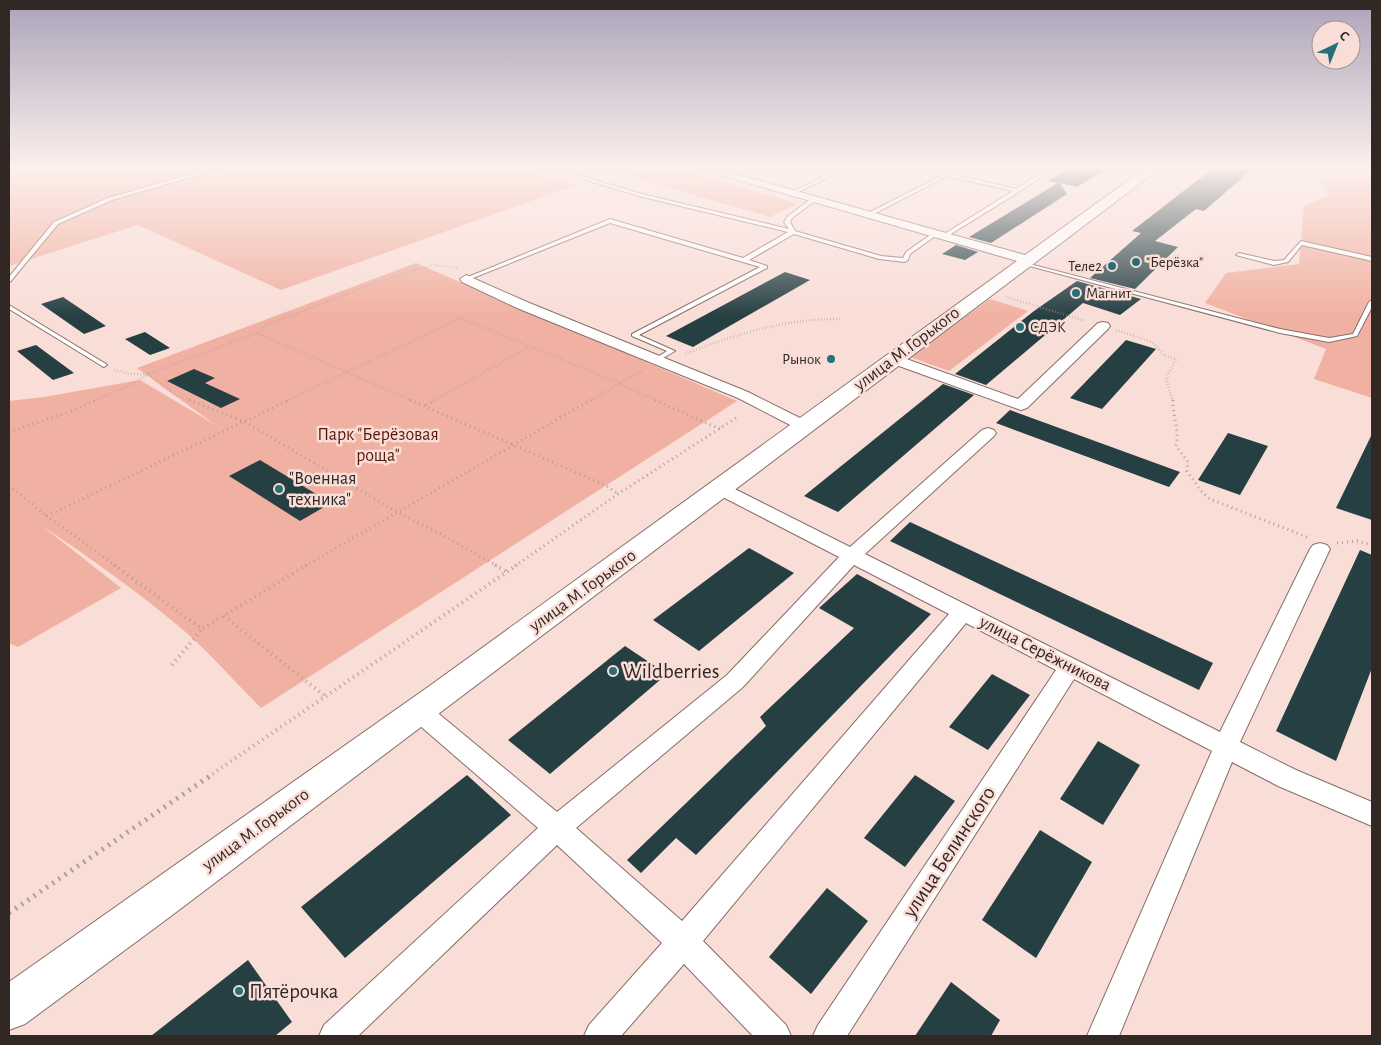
<svg xmlns="http://www.w3.org/2000/svg" width="1381" height="1045" font-family="'Alegreya Sans',sans-serif">
  <rect width="100%" height="100%" fill="#f9ddd7"/>
  <!-- green -->
  <path fill="#f1b1a2" d="M9,169H525L576,185L281,290L138,225L9,266Z
    M604,169H682L798,204L770,217Z
    M1321,179L1372,181V398L1314,379L1326,349L1205,303L1226,273L1299,264L1304,206L1328,196Z
    M416,263L737,401L261,708C235,682 210,653 182,629C137,591 90,558 41,525L121,588L18,647L9,643V401L44,397L140,380L214,424L137,368Z
    M990,299L1028,311L949,371L910,357Z"/>
  <!-- building -->
  <path fill="#263f43" d="M1067,169H1106L1077,187L1060,183L1067,194L991,243L969,237L1058,183L1048,181Z
    M1212,169H1252L1204,211L1196,209L1155,241L1178,247L1135,289L1090,278L1141,233L1132,231Z
    M956,245L978,252L965,260L942,254Z
    M785,272L810,280L693,347L666,336Z
    M1077,281L1141,299L1120,315L1083,303L986,385L955,374L1034,311Z
    M63,297L106,326L84,334L41,304Z
    M145,332L170,348L150,355L125,339Z
    M1126,340L1156,349L1102,409L1070,398Z
    M36,345L74,373L53,380L17,351Z
    M194,369L215,378L205,383L240,399L221,408L167,381Z
    M943,384L974,395L838,512L804,496Z
    M1010,410L1180,472L1169,487L996,423Z
    M1228,433L1268,446L1240,495L1198,480Z
    M1372,434V520L1336,508Z
    M260,460L331,503L300,521L229,476Z
    M910,522L1213,663L1199,690L890,541Z
    M749,548L794,573L699,651L653,620Z
    M1360,550L1372,555V668L1336,761L1276,731Z
    M857,574L931,614L696,855L676,838L641,873L627,860L766,726L760,717L854,628L819,608Z
    M625,646L667,674L550,774L508,740Z
    M992,674L1030,695L988,750L949,727Z
    M1098,741L1140,765L1103,825L1060,799Z
    M467,775L511,815L345,958L301,907Z
    M915,775L955,801L905,867L864,838Z
    M1040,830L1092,862L1036,958L982,920Z
    M827,888L868,921L811,994L769,957Z
    M248,960L292,1022L275,1036H151Z
    M951,982L1000,1020L991,1036H915Z"/>
  <g fill="none" stroke-linecap="round" stroke-linejoin="round">
    <defs>
      <path id="lane" d="M210,169H218L112,200L58,224L11,281L9,282V277L54,222L108,198Z
        M549,169H557L642,194L789,229L784,222L788,216L811,199H815V201L792,218L790,222L795,231L881,256L903,258L906,252L933,233L938,234L910,254L908,260L905,262L879,259L794,234L749,260L767,266V268L639,335L675,351L658,361L656,360V358L667,351L632,336V334L760,267L610,223L468,280L463,279L610,219L743,258L788,232L639,196Z
        M796,169H804L827,175L840,169H846L792,195H790V193L823,177Z
        M921,169H930L1016,189L1047,169H1052L1019,192L946,237L941,236L1013,191L947,176L870,216H866V214L943,175Z
        M1301,241L1372,257V261L1302,245L1288,262L1274,265L1236,255L1239,253L1274,261L1284,260Z
        M1022,262L1280,329L1329,338L1353,334L1369,302L1372,300V307L1357,336L1329,342L1280,333L1022,264Z
        M9,305L106,364L107,365L104,367L102,366L9,309Z"/>
      <path id="street" d="M700,169H717L1032,257L1034,260L1028,264L1024,263Z
        M466,275L527,302L748,392L810,423L812,426L810,429H798L738,398L517,308L462,282L460,279Z
        M1103,322L1108,323L1110,326L1108,329L1027,408L1021,410L888,362L886,359L888,356H898L1018,399L1098,323Z
        M988,428L994,430L996,433L994,436L865,554L1220,732L1310,549L1313,545L1320,543L1327,545L1330,549L1240,742L1296,770L1372,802V826L1278,786L1232,762L1119,1036H1087L1212,751L1074,679L847,1036H813L818,1025L1056,670L966,623L703,941L786,1025L791,1036H753L684,964L621,1036H584L589,1025L662,943L557,845L358,1036H319L324,1025L538,828L411,718L407,711L411,704L419,702L427,704L557,812L727,675L839,557L715,493L712,489L715,485L721,484L727,485L850,547L982,430ZM854,565L949,614L682,921L576,828L743,687Z"/>
      <path id="secondary" d="M1144,169H1159L167,919L25,1024L9,1030V982L428,687Z"/>
    </defs>
    <!-- lane casing -->
    <use href="#lane" stroke="#866e68" stroke-width="2"/>
    <!-- street casing -->
    <use href="#street" stroke="#866e68" stroke-width="2"/>
    <!-- secondary casing -->
    <use href="#secondary" stroke="#866e68" stroke-width="2"/>
    <!-- path-far4 -->
    <path stroke="#b39d99" stroke-width="2" stroke-dasharray="0.5 2" stroke-linecap="butt" d="M412,271L434,265L457,268"/>
    <!-- path-far3 -->
    <path stroke="#b39d99" stroke-width="2.5" stroke-dasharray="0.5 2.5" stroke-linecap="butt" d="M1006,297L1086,321
      M1116,330L1152,342L1164,355L1176,359L1166,379L1173,401
      M257,333L413,401
      M685,354C736,334 787,318 842,319
      M114,370L130,374H148
      M620,383L643,371
      M620,384L658,401
      M94,401L132,384L148,374
      M192,401L174,394L148,374L257,333L267,325L377,282L416,270
      M287,401L460,318L620,383L589,401
      M433,401L529,347"/>
    <!-- path-far2 -->
    <path stroke="#b39d99" stroke-width="3" stroke-dasharray="1 4" stroke-linecap="butt" d="M189,400L243,421L397,512L439,533L497,566
      M410,400L605,485L618,494
      M655,400L720,429
      M1173,400C1172,415 1180,431 1176,446L1188,462L1187,471L1201,491L1210,499L1307,537
      M426,405L435,400
      M9,432L69,412L97,400
      M9,485L47,516
      M1337,543L1357,541L1372,545
      M116,566L47,516L289,400
      M305,566L591,400
      M515,566L618,494L739,416"/>
    <!-- path-far1 -->
    <path stroke="#b39d99" stroke-width="4" stroke-dasharray="1 4.5" stroke-linecap="butt" d="M114,565L202,629L307,565
      M495,565L507,572
      M224,616L326,697
      M172,665L202,629
      M208,777L517,565"/>
    <!-- path -->
    <path stroke="#b39d99" stroke-width="5" stroke-dasharray="2 5.5" stroke-linecap="butt" d="M9,913L210,776"/>
    <!-- lane -->
    <use href="#lane" fill="#fff" fill-rule="evenodd"/>
    <!-- street -->
    <use href="#street" fill="#fff" fill-rule="evenodd"/>
    <!-- secondary -->
    <use href="#secondary" fill="#fff" fill-rule="evenodd"/>
  </g>
  <!-- sky -->
  <linearGradient id="sky" x2="0" y2="1"><stop stop-color="#aba3b9"/><stop offset="0.53" stop-color="#fcf0ed"/><stop offset="1" stop-color="#fcf0ed" stop-opacity="0"/></linearGradient>
  <rect width="1381" height="316" fill="url(#sky)"/>
  <!-- markers -->
  <g fill="#276f7a" stroke="#f9ddd7" stroke-width="2">
    <circle cx="1136" cy="262" r="5"/>
    <circle cx="1112" cy="266" r="5"/>
    <circle cx="1076" cy="293" r="5"/>
    <circle cx="1020" cy="327" r="5"/>
    <circle cx="831" cy="359" r="5"/>
    <circle cx="279" cy="489" r="5"/>
    <circle cx="613" cy="671" r="5"/>
    <circle cx="239" cy="991" r="5"/>
  </g>
  <g text-anchor="middle" dominant-baseline="central" stroke-width="5" stroke-linejoin="round" paint-order="stroke">
    <!-- far-poi labels -->
    <g font-size="15" fill="#312725" stroke="#f9ddd7" text-anchor="start">
      <text x="1146" y="262">"Берёзка"</text>
      <text x="1102" y="266" text-anchor="end">Теле2</text>
      <text x="1086" y="293">Магнит</text>
      <text x="1030" y="327">СДЭК</text>
      <text x="821" y="359" text-anchor="end">Рынок</text>
    </g>
    <!-- street labels -->
    <g font-size="18" fill="#312725" stroke="#f9ddd7">
      <text transform="translate(907 349) rotate(-37)">улица М.Горького</text>
      <text transform="translate(583 591) rotate(-36)">улица М.Горького</text>
      <text transform="translate(1045 654) rotate(27)">улица Серёжникова</text>
      <text transform="translate(256 830) rotate(-36)">улица М.Горького</text>
    </g>
    <!-- park labels -->
    <g font-size="18" fill="#57180b" stroke="#f9ddd7">
      <text x="378" y="435">Парк "Берёзовая<tspan x="378" dy="21">роща"</tspan></text>
    </g>
    <!-- poi labels -->
    <g font-size="18" fill="#312725" stroke="#f9ddd7" text-anchor="start">
      <text x="289" y="479">"Военная<tspan x="289" dy="21">техника"</tspan></text>
    </g>
    <!-- near-poi labels -->
    <g font-size="21" fill="#312725" stroke="#f9ddd7" text-anchor="start">
      <text x="623" y="671">Wildberries</text>
      <text x="249" y="991">Пятёрочка</text>
    </g>
    <!-- near-street labels -->
    <g font-size="21" fill="#312725" stroke="#f9ddd7">
      <text transform="translate(949 852) rotate(-57)">улица Белинского</text>
    </g>
  </g>
  <!-- border -->
  <rect width="1381" height="1045" fill="none" stroke="#312725" stroke-width="20"/>
  <!-- north arrow -->
  <g transform="translate(1336 45) rotate(43)"><circle r="24" fill="#f9ddd7" stroke="#a99490"/>
  <path d="M0-4L9 19L0 12L-9 19Z" fill="#276f7a"/>
  <text y="-8" font-size="14" font-weight="bold" text-anchor="middle" fill="#312725">С</text>
  </g>
</svg>
